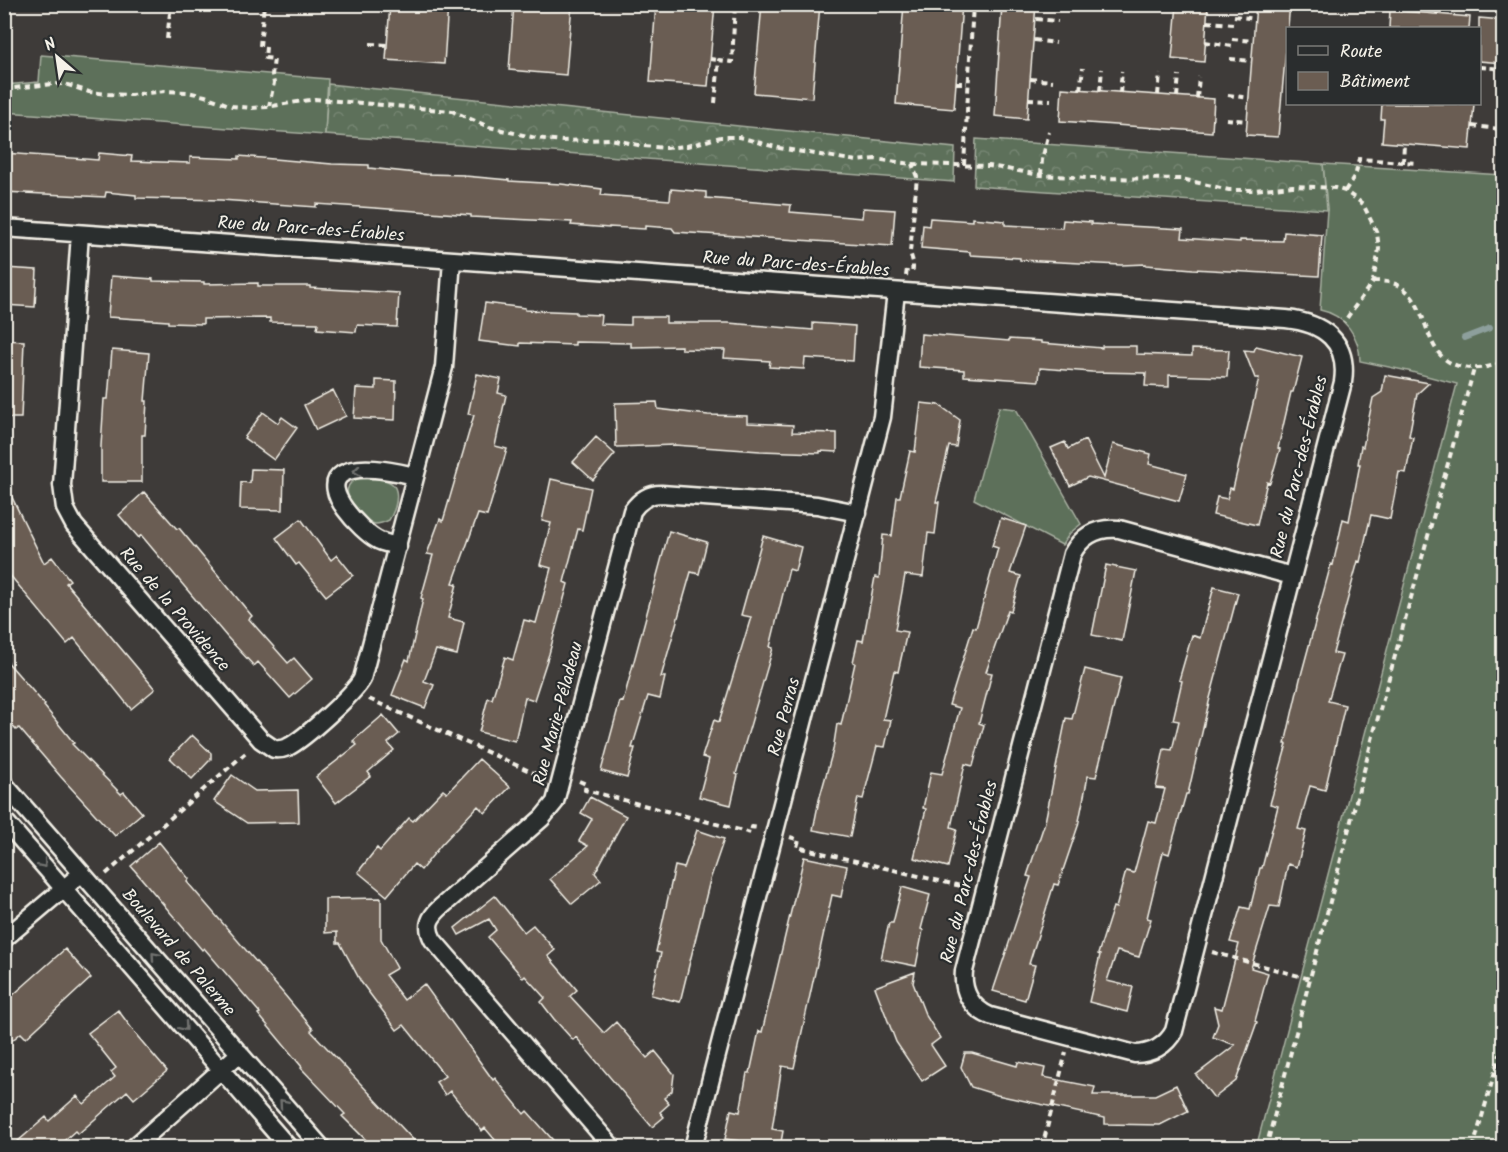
<svg xmlns="http://www.w3.org/2000/svg" width="1508" height="1152" font-family="Kalam,sans-serif">
  <defs>
    <pattern id="forest-crowns" width="20" height="18" patternUnits="userSpaceOnUse" patternTransform="scale(1.5)"><rect width="20" height="18" fill="#5d705a"/><path d="M2 6a3 3 0 1 1 6 0M12 15a3 3 0 1 1 6 0" fill="none" stroke="#758572"/></pattern>
  </defs>
  <rect width="100%" height="100%" fill="#3e3b39"/>
  <filter id="ink" filterUnits="userSpaceOnUse"><feTurbulence type="fractalNoise" baseFrequency=".0167" numOctaves="2"/><feDisplacementMap in="SourceGraphic" scale="12" xChannelSelector="R" yChannelSelector="G"/><feConvolveMatrix kernelMatrix="1 2 1 2 8 2 1 2 1" color-interpolation-filters="sRGB"/></filter>
  <g filter="url(#ink)">
    <!-- grass -->
    <path fill="#5d705a" stroke="#a8b0a1" stroke-width="1.5" d="M41,55L328,79L325,135L5,112L4,85L39,82Z
      M1323,164L1503,175V1147L1256,1148L1457,384L1408,371L1360,361C1360,337 1345,315 1320,310L1327,210Z
      M999,407L1016,409L1081,524L1070,533L1062,545L974,499Z
      M359,478C367,479 376,478 384,480C403,484 397,507 389,520C385,522 381,524 375,524C363,522 330,488 359,478Z"/>
    <!-- forest -->
    <path fill="url(#forest-crowns)" stroke="#a8b0a1" stroke-width="1.5" d="M328,84L955,148L954,182L325,135Z
      M976,139L1323,164L1327,210L974,186Z"/>
    <g fill="none" stroke-linecap="round" stroke-linejoin="round">
      <!-- stream -->
      <path stroke="#8d9f9c" stroke-width="6" d="M1464,338L1490,328"/>
    </g>
    <!-- building -->
    <path fill="#6b5d52" stroke="#f4f1e8" stroke-width="1.5" d="M390,4H448L444,64L386,60Z
      M514,4H572L566,75L509,70Z
      M656,4H715L708,86L650,82Z
      M762,4H820L812,98L754,93Z
      M904,4H962L954,109L896,104Z
      M1002,4H1036L1027,119L995,116Z
      M1177,4L1208,5L1204,62L1172,59Z
      M1256,4H1290L1278,137L1246,135Z
      M1390,10L1470,17L1469,28H1389Z
      M1479,18L1503,20V63L1479,61Z
      M1062,88L1214,99L1212,132L1060,121Z
      M1382,104H1474L1470,149L1382,142L1384,119H1381Z
      M4,153L98,160L99,153L132,156L131,161L190,163V157L239,159V156L332,164L369,165V168L426,174L465,175V176L509,180V181L561,184L602,189L601,195L670,200L671,189L706,192V198L791,205L790,212L862,218L863,208L895,210L892,246L675,232L672,228L645,226V229L609,227V228L571,225L572,222L471,217V215L375,208L316,204V207L221,200L136,198V195L106,192L105,197L4,192Z
      M930,218L972,221V218L1005,221V225L1062,228L1063,220L1091,222V224L1183,229L1182,238L1240,242V240L1283,241L1284,232L1322,235L1319,276L1193,269L1146,265V264L1121,265L1020,260V258L970,255V252L921,248L923,225L929,226Z
      M4,268L37,270L35,307L4,305Z
      M111,276L153,279V281L204,282V284L258,283V286H310V288L399,293L397,327L357,325L356,332L317,329L318,323L270,322V318L203,319V324L168,323V321L108,317Z
      M485,303L525,308V310L576,312V314L601,315L600,324L631,325V317H666V323H728L813,330V323L855,326L853,361L805,358L804,369L769,367L770,361L724,358L725,350L681,349V346L631,347V343L575,342V345L520,343V346L479,341Z
      M921,334L1009,341V339L1041,341V343L1102,348V346H1136V354L1192,356V349L1229,350L1227,377L1169,375V387L1145,386L1146,373L1092,372L1040,368L1039,381L964,376V370L919,367Z
      M4,340L24,341L21,418H4Z
      M1256,346L1302,357L1293,392H1291L1278,448L1280,449L1270,483L1267,482L1257,525L1213,515L1217,497L1227,499L1230,488L1233,489L1259,378H1255L1244,350L1254,351Z
      M112,350L149,353L145,401H147L145,435H142V482H101V446L104,399H108Z
      M477,374L501,379L498,393L506,395L495,446L507,449L487,516L478,514L453,583L457,584L448,618L464,622L457,655L436,650L424,681L434,685L425,708L392,695L406,659L409,661L423,599L421,598L433,555L427,554L440,519L443,521L474,415L468,414Z
      M1385,375L1429,383L1417,394L1409,436L1413,437L1406,473L1399,472L1390,519L1371,515L1360,562L1358,561L1333,653L1342,655L1328,701L1345,705L1325,790L1310,786L1298,829L1306,831L1297,867L1288,864L1279,907L1270,906L1251,968L1268,973L1255,1021L1257,1022L1236,1081L1214,1098L1196,1075L1235,1045L1213,1037L1218,1024L1214,1007L1222,1009L1239,944L1230,942L1241,907L1250,909L1260,868H1262L1278,806L1270,804L1287,744H1285L1300,679L1331,564L1333,565L1343,519L1349,521L1360,464H1358L1361,446L1363,447L1373,398L1382,392Z
      M376,380L396,381L395,420L354,418L356,388L376,389Z
      M333,390L346,416L316,430L304,405Z
      M657,402L658,409L708,415L747,416V423L793,425L792,432L837,433V452L820,451V453L760,451L674,445L616,447L615,403Z
      M921,403L939,405L960,420L956,447L949,446L936,502H939L935,534L928,533L923,577L905,575L895,630L907,632L898,672L894,671L883,719L891,720L885,747L877,746L863,799L858,798L850,837L813,830L819,800L833,750L837,724L841,725L855,663L853,662L858,640L863,641L875,577L879,578L883,535L892,536L897,497H900L910,451L915,452Z
      M263,412L278,423L282,417L297,428L274,460L244,438Z
      M596,437L615,454L593,480L573,462Z
      M1085,440L1104,478L1113,444L1151,454L1149,464L1187,474L1179,501L1088,477L1070,486L1051,448L1065,442L1068,449Z
      M251,469L284,470L283,510L240,509L241,482L250,483Z
      M551,479L591,488L582,530L578,529L564,582L568,584L549,654L534,700L525,697L515,741L479,732L488,698L492,699L505,657L513,660L524,620L536,623L551,568L540,565L551,523L542,521Z
      M4,481L44,563L52,557L70,580L66,583L155,689L131,709L74,638L67,644L4,568Z
      M144,492L177,529L179,528L252,616L249,619L288,663L294,658L312,679L290,698L258,662L254,666L227,637L141,535L139,538L119,515Z
      M1001,518L1026,526L1010,573L1021,576L1011,611L1008,610L986,672L992,673L979,723L984,725L973,766L965,764L951,827L957,829L948,867L914,858L926,809L923,808L931,772L942,774L960,708L949,705L973,627L976,628L998,548L992,546Z
      M301,519L331,560L337,555L353,575L326,596L299,563L296,565L276,538Z
      M669,531L707,542L699,574L691,572L661,677H665L660,699L648,696L632,748H635L627,778L601,771L620,701L623,702Z
      M763,536L801,547L795,571L789,569L770,647L773,648L736,774L738,775L731,805L699,797L709,759L702,757L714,720L719,722L751,617L741,615Z
      M1106,565L1136,571L1122,641L1092,635Z
      M1214,587L1238,593L1209,702L1188,794H1186L1169,854L1163,852L1147,918L1151,919L1139,957L1117,951L1107,981L1133,987L1127,1012L1089,1002L1100,955L1098,954L1113,907L1116,908L1126,871L1134,873L1148,821L1156,823L1165,789L1156,788L1164,749L1172,750L1179,721L1173,720L1182,681L1179,680L1192,635L1200,638Z
      M4,658L45,705L44,706L74,743L72,744L121,794L124,792L142,813L115,836L61,777L19,728L16,730L4,716Z
      M1085,669L1121,678L1096,777L1088,776L1078,826L1058,885L1054,884L1029,964L1035,965L1025,1000L993,991L1031,877L1027,876L1045,822L1066,718L1072,719Z
      M383,715L399,734L388,743L394,750L368,772L371,776L336,803L316,777L357,745L353,741Z
      M192,735L211,753V759L192,779L170,758Z
      M479,759L510,787L485,813L478,806L441,845L421,870L414,864L387,896L358,872L377,848L380,851L409,818L413,821L443,790L447,793Z
      M232,775L255,791L298,790L299,822L247,823L214,801Z
      M590,797L626,816L595,873L601,880L572,904L550,879L588,846L579,841L592,819L581,813Z
      M697,830L724,839L710,880L680,1002L651,995L661,953L656,952L675,866L684,868Z
      M159,842L189,879L187,882L283,993L313,1029L311,1031L421,1148H374L342,1116L345,1114L301,1068L302,1067L258,1014L260,1013L204,948L202,950L131,866Z
      M804,857L847,866L841,897L832,895L794,1068L782,1066L772,1129L783,1131L780,1148L762,1145L761,1148H738L739,1141L725,1139L731,1110L740,1112L747,1073H750L759,1031L762,1032Z
      M902,887L930,895L921,929L923,930L916,966L881,959L889,923H893Z
      M495,896L524,932L533,925L555,950L548,956L577,990L570,996L604,1033L616,1022L647,1058L655,1051L674,1074L672,1091L664,1098L669,1104L660,1112L664,1117L652,1127L576,1037L573,1040L554,1019L541,1002L545,998L525,976L523,978L488,937L496,930L489,919L459,935L455,928Z
      M381,898V939L397,968L385,975L404,1000L424,984L493,1080L495,1078L524,1114L527,1111L560,1148H502L485,1128L482,1131L450,1091L445,1095L436,1082L445,1076L404,1025L397,1030L361,982L340,943H337V932L325,933V899Z
      M65,949L91,978L26,1038L21,1033L4,1047V1003Z
      M915,972L913,983L925,1014L940,1038L931,1045L945,1066L922,1081L896,1042L875,987Z
      M118,1010L138,1037L167,1071L134,1099L127,1091L78,1134L75,1131L56,1148H10L46,1117L49,1121L77,1096L84,1104L115,1077L111,1072L116,1068L88,1033Z
      M965,1053H972L1017,1066L1018,1062L1045,1068L1043,1077L1095,1087L1093,1095H1155L1176,1085L1188,1111L1160,1125L1105,1124V1118L997,1095L971,1087L961,1067Z"/>
    <g fill="none" stroke-linecap="round" stroke-linejoin="round">
      <defs>
        <path id="street" d="M4,228L1286,319C1323,323 1349,341 1343,382L1174,1031C1166,1046 1151,1054 1135,1054L990,1016C971,1008 962,991 964,971L1072,554C1082,535 1098,527 1119,529L1292,576
          M80,234L62,485L65,508L74,525L261,740L274,749C279,750 283,749 288,747C304,739 354,694 362,679L444,367L452,260
          M398,546C390,544 382,543 376,539C362,531 319,489 342,474C360,463 396,472 415,476
          M4,784L322,1148
          M4,820L289,1148
          M4,939L82,873
          M133,1148L240,1053
          M613,1148L433,940C425,925 430,917 441,907L542,818L555,802L632,511C639,501 649,494 661,494L817,505L858,513
          M693,1148L882,417L896,292"/>
      </defs>
      <!-- street casing -->
      <use href="#street" stroke="#f4f1e8" stroke-width="21"/>
      <!-- path -->
      <path stroke="#f4f1e8" stroke-width="4" stroke-dasharray="6 4.5" stroke-linecap="butt" d="M734,5L761,7
        M1437,14V5
        M1234,16L1255,19
        M1036,19L1058,21
        M1207,22L1233,24
        M167,39L170,13L168,4
        M1232,39L1253,41
        M1034,40L1056,43
        M1205,42L1232,46
        M370,44L387,45
        M260,46L264,4
        M266,47L265,58L274,59L272,75L274,83L269,106
        M710,59L719,60
        M1230,59L1252,61
        M1480,67L1504,69
        M4,76L7,71V45
        M1030,79L1053,81
        M956,83H967
        M4,89L52,84H65L89,92L108,94L131,95L165,91L188,92L205,96L232,106L251,108L267,107L315,99L452,111L489,127L536,138L562,141L611,139L643,146L666,148L687,146L721,137H739L779,148L857,161L875,159L912,164L989,166L1041,175L1087,178L1182,179L1229,190H1254L1292,186L1335,188L1345,191L1363,204L1377,233L1379,249L1373,281L1344,322
        M1080,90L1083,68
        M1100,91L1102,69
        M1120,93L1122,71
        M1158,95L1160,74
        M1228,95L1249,98
        M1177,97L1179,75
        M1197,98L1199,77
        M1028,99L1051,100
        M715,103L719,60L732,62L735,4
        M1226,119L1247,121
        M1472,126L1501,129
        M1403,163L1404,144
        M964,165L973,4
        M1041,175L1042,160L1049,132
        M1345,191L1356,173L1359,159L1418,163
        M906,276L907,269H913V262L910,252L917,177L912,164
        M1373,281C1384,281 1396,282 1404,289C1432,311 1422,360 1463,367C1478,370 1489,367 1504,362
        M369,699L545,778
        M579,781L586,784L585,790L751,833L752,827L759,828
        M790,837L799,840L797,847L969,888
        M106,874L248,751
        M1212,952L1310,979
        M1042,1148L1066,1052
        M1266,1148L1374,732L1474,369
        M1473,1148L1504,1040"/>
      <!-- street -->
      <use href="#street" stroke="#2a2d2e" stroke-width="16"/>
    </g>
    <!-- one-way arrows -->
    <defs><path id="oneway-chevron" d="M-2-3.5L2.5 0L-2 3.5" fill="none" stroke-width="1.6" stroke-linecap="round" stroke-linejoin="round" transform="scale(1.5)"/></defs>
    <g stroke="#71726f">
      <use href="#oneway-chevron" transform="translate(357 471) rotate(173)"/>
      <use href="#oneway-chevron" transform="translate(43 864) rotate(49)"/>
      <use href="#oneway-chevron" transform="translate(155 956) rotate(-131)"/>
      <use href="#oneway-chevron" transform="translate(184 1027) rotate(49)"/>
      <use href="#oneway-chevron" transform="translate(283 1103) rotate(-131)"/>
    </g>
  </g>
  <g text-anchor="middle" dominant-baseline="central" stroke-width="4.5" stroke-linejoin="round" paint-order="stroke">
    <!-- street labels -->
    <g font-size="18" fill="#f4f1e8" stroke="#2a2d2e">
      <text transform="translate(311 230) rotate(4)">Rue du Parc-des-Érables</text>
      <text transform="translate(796 265) rotate(4)">Rue du Parc-des-Érables</text>
      <text transform="translate(1300 467) rotate(-76)">Rue du Parc-des-Érables</text>
      <text transform="translate(174 610) rotate(49)">Rue de la Providence</text>
      <text transform="translate(559 714) rotate(-75)">Rue Marie-Péladeau</text>
      <text transform="translate(785 717) rotate(-75)">Rue Perras</text>
      <text transform="translate(970 872) rotate(-76)">Rue du Parc-des-Érables</text>
      <text transform="translate(178 953) rotate(49)">Boulevard de Palerme</text>
    </g>
  </g>
  <!-- margin -->
  <rect width="1508" height="1152" fill="none" stroke="#2a2d2e" stroke-width="24"/>
  <rect x="12" y="12" width="1484" height="1128" fill="none" stroke="#f4f1e8" stroke-width="2" filter="url(#ink)"/>
  <!-- legend -->
  <rect x="1286" y="27" width="195" height="78" fill="#2a2d2e" stroke="#7b7b78" stroke-width="1.5"/>
  <rect x="1298" y="46" width="30" height="9" fill="#2a2d2e" stroke="#7b7b78" stroke-width="1.5"/>
  <text x="1340" y="57" font-size="18" fill="#f4f1e8">Route</text>
  <rect x="1298" y="72" width="30" height="18" fill="#6b5d52" stroke="#7b7b78" stroke-width="1.5"/>
  <text x="1340" y="87" font-size="18" fill="#f4f1e8">Bâtiment</text>
  <!-- north arrow -->
  <g transform="translate(57 57) rotate(331)" stroke="#2a2d2e" stroke-width="4.5" paint-order="stroke">
  <path d="M0-4.5L10 22L0 15L-10 22Z" fill="#f4f1e8"/>
  <text y="-9" font-size="16" font-weight="bold" text-anchor="middle" fill="#f4f1e8">N</text>
  </g>
</svg>
